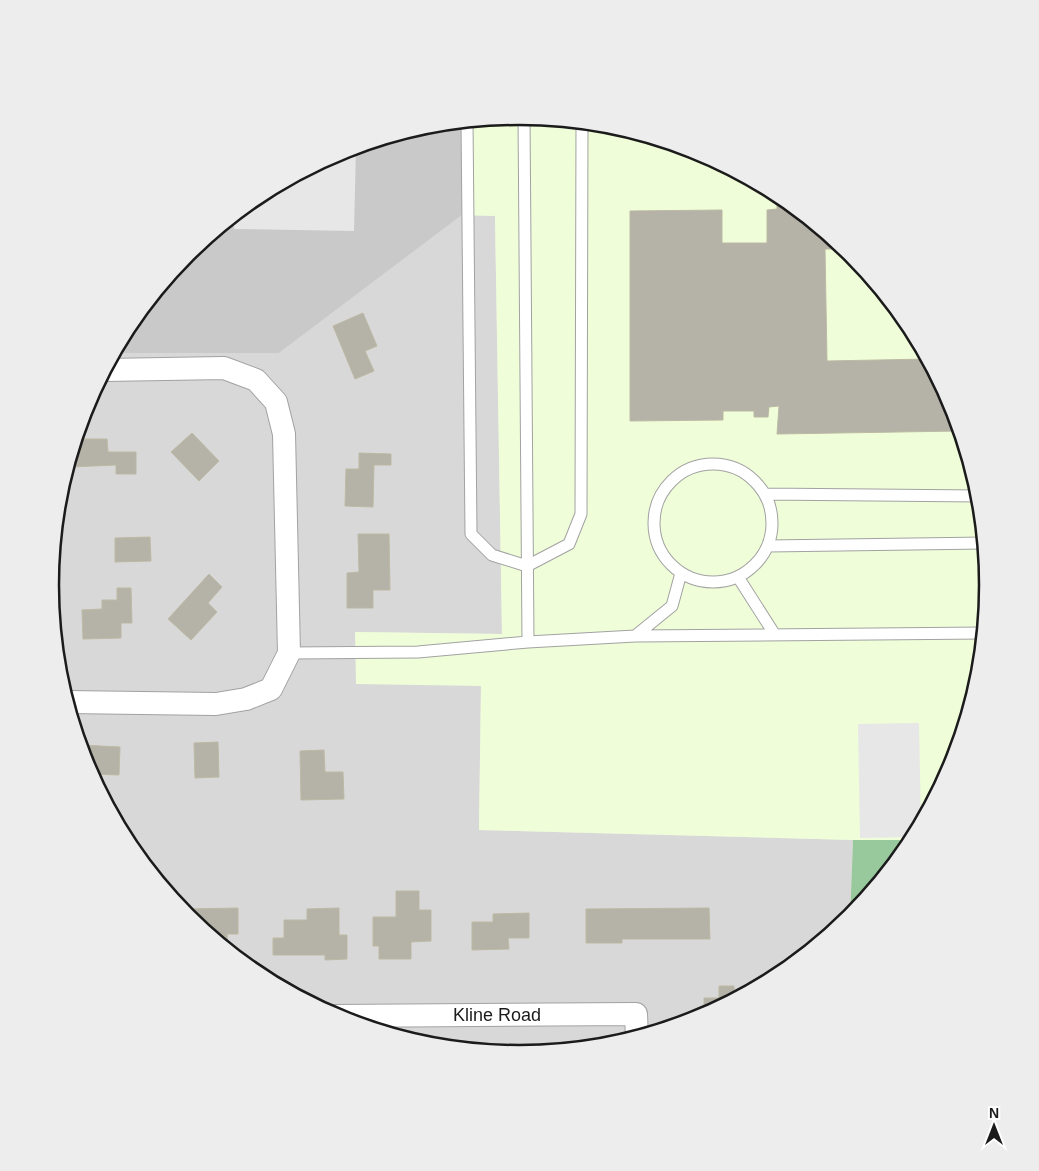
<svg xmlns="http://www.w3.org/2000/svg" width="1039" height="1171" font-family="Arial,sans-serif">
  <rect width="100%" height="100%" fill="#ebece1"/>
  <!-- residential -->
  <path fill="#d9d8d8" d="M462,215L495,216L502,634L355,632L481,685L479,830L853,840L850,919L780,976L699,1019L611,1046L519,1055L428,1046L340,1019L258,976L187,917L129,846L86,765L59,677L50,585L59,494L86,406L115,352L279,353Z"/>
  <!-- education -->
  <path fill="#effdd9" d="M520,116L611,125L699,152L781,195L852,254L910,325L953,406L980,494L989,586L980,677L953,765L913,840H853L479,830L481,686L356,684L355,632L502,634L495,216L462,215L461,122Z"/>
  <!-- religious -->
  <path fill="#c9c9c9" d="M461,122L462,215L279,353H115L129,324L188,253L259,195L340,152L428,125Z"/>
  <!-- forest -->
  <path fill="#98c99d" d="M853,840H913L910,847L850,919Z"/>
  <!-- parking -->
  <path fill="#e7e7e7" d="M356,147L354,231L234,229V215L259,195L340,152Z
    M919,723L921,825L915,837L860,838L858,724Z"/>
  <!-- building -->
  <path fill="#b5b2a7" stroke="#bdb9a4" d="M777,193L845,249H825L827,361L928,359L953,406L958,421V431L777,434L779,406L769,407L768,417H754V411H723V420L630,421V211L722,210V243H767V210L777,209Z
    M363,313L377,346L365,351L374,371L355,379L333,326Z
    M192,433L219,461L199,481L171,452Z
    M76,439H107L108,452H136V474H116V465L70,467V458Z
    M359,453L391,454V465H374L373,507L345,506L346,469H359Z
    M358,534H389L390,590H373V608H347V573L359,572Z
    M150,537L151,561L115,562V538Z
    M209,574L222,587L208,603L217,612L191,640L168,619Z
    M117,588H131L132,623H121V638L83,639L82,610L102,609V600H117Z
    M218,742L219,777L195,778L194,743Z
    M81,745L120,747L119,775L91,774L86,765L81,749Z
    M324,750L325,772H343L344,799L301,800L300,751Z
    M396,891H419V910H431V941L411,942V959H379V946H373V917H396Z
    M238,908V934H227L228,950L187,917V909Z
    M339,908V935H347V959L325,960V955H273V938H284V920H307V909Z
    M709,908L710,939H622V943H586V909Z
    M529,913V938H508L509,949L472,950V922H493V914Z
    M719,986H734V996L742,997L704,1017V998H719Z"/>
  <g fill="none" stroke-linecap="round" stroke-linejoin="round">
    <defs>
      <path id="service" d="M524,116L528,642
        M467,121L471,534L492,555L527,566L569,544L581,514L582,122
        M654 523a59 59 0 1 1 118 0a59 59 0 1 1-118 0Z
        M765,494L980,496
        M768,546L985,543
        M738,577L775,635
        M635,636L672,606L681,573
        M289,653L418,652L528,642L635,636L984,633"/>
      <path id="minor" d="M67,702L216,704L246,699L271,689L289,653L284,434L276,402L256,380L224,368L105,370
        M334,1016L636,1014L637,1038"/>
    </defs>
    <!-- service casing -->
    <use href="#service" stroke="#a2a2a2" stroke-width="13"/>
    <!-- minor casing -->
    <use href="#minor" stroke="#a2a2a2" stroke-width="24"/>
    <!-- service -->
    <use href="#service" stroke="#fff" stroke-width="11"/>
    <!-- minor -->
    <use href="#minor" stroke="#fff" stroke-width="22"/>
  </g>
  <g text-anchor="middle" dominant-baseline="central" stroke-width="4" stroke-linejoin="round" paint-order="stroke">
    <!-- street labels -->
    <g font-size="18" fill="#1b1b1b" stroke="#fff">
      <text x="497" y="1015">Kline Road</text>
    </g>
  </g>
  <!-- crop -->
  <path d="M0 0H1039V1171H0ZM59 585a460 460 0 1 1 920 0a460 460 0 1 1-920 0Z" fill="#ededed" fill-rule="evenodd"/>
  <path fill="none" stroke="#1b1b1b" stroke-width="2.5" d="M59 585a460 460 0 1 1 920 0a460 460 0 1 1-920 0Z"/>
  <!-- north arrow -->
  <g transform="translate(994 1126)" stroke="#ffffff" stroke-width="4" paint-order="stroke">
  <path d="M0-4L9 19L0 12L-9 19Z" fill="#1b1b1b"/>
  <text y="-8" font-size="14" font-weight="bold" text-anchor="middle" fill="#1b1b1b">N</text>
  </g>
</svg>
